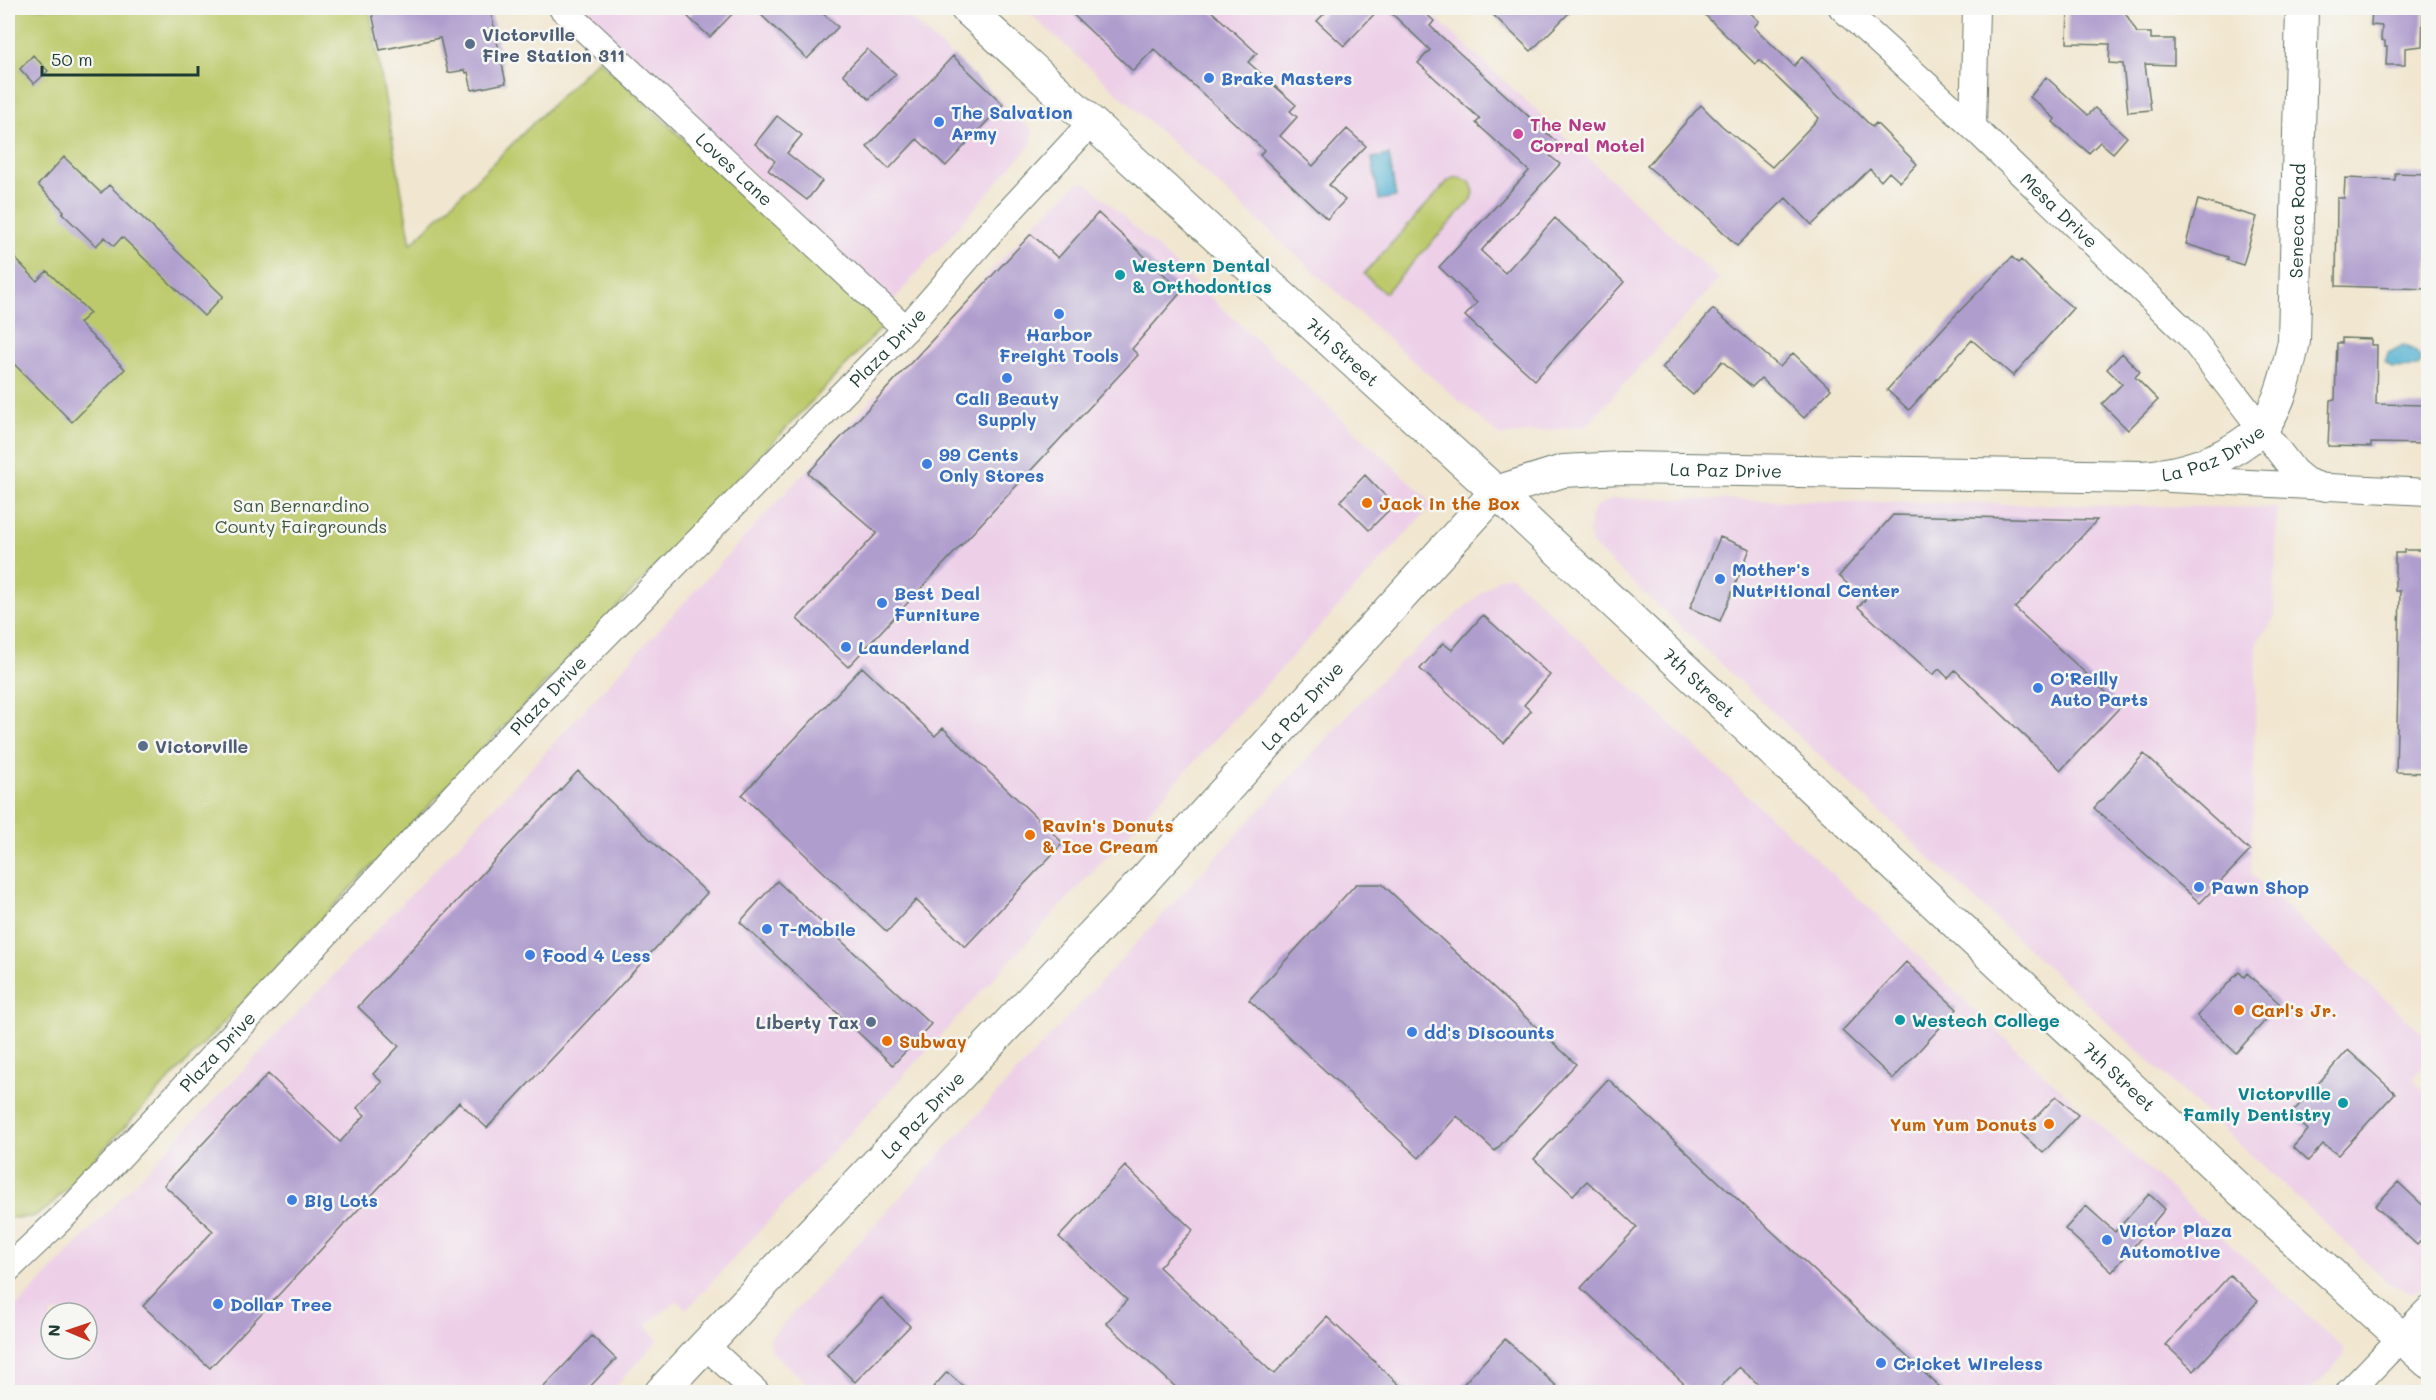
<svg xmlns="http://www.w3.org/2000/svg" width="2436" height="1400" font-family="Mali,sans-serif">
  <rect width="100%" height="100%" fill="#f6f6f2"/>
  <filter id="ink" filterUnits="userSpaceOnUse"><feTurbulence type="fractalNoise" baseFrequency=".0167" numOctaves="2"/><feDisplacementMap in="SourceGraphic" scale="12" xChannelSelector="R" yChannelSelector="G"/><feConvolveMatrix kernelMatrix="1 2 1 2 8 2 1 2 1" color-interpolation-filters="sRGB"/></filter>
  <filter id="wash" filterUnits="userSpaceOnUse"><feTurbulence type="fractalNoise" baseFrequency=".008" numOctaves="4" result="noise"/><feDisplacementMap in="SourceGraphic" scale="24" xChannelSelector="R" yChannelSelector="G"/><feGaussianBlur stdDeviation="1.35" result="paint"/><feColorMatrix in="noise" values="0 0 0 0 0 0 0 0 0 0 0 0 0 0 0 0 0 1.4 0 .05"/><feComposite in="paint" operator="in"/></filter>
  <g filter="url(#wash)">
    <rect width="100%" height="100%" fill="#f1e6cf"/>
    <!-- built -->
    <path fill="#edd0e8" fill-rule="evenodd" d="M576,8H899L1032,130V143L892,302Z
      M1024,8H1425L1719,279L1586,426L1500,436L1399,349Z
      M1079,182H1086L1424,495L1429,501L1430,508L687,1309L677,1301L646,1325L658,1340L610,1392H8V1316L516,784L1034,224ZM51,1313H87V1349H51Z
      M1614,498L2277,508L2274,619L2257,642L2251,874L2428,1039V1061L2412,1079L2428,1096V1284L2423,1289L2410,1292L2391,1285L1601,553L1591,543L1589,533L1591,515L1597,506Z
      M1510,575L1888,926L1971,1007L2342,1347L2344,1352L2342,1359L2310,1392H816L771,1351L770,1338L1385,675L1499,578Z"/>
    <!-- green -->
    <path fill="#bdca6c" stroke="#6e8450" stroke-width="1.5" d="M8,8H369L411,244L598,59L883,326L48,1208L32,1217L8,1218Z
      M1457,177L1470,181L1474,192L1472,199L1386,292H1383L1364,274L1449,180Z"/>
    <!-- water -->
    <path fill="#52b1d1" stroke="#387782" stroke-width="1.5" d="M1389,155L1396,197L1379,200L1372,158Z
      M2403,345C2411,348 2420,352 2421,362L2418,367L2392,368L2385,362L2388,353Z"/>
    <g id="blocks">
      <!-- building -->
      <path fill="#af9dcd" d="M371,8H490L506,83L472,90L468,72L466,73L465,70L448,73L440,38L380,50Z
        M697,8H738L710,37L688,17Z
        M754,8H817L838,27L807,59Z
        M1066,8H1208L1257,53L1248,62L1296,105L1290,111L1297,117L1280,136L1313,166L1347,129L1366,146L1329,185L1345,200L1327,219L1260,155L1264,150L1154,49L1133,71Z
        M1330,8H1380L1344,46L1317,21Z
        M1386,8H1420L1434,21L1430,26L1560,145L1550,156L1560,164L1481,251L1505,273L1555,218L1624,282L1535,380L1465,316L1477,303L1439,267L1529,171L1476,123L1480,119L1418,63L1430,50Z
        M1486,8H1574L1531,51Z
        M1698,8H1745L1759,21L1754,27L1794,66L1802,57L1872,127L1876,123L1917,164L1900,182L1889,172L1881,181L1870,169L1812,225L1786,198L1737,246L1705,214L1647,166L1701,105L1722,126L1772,167L1819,118L1759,60L1755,64Z
        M2068,8H2126V14L2137,33H2151V39H2174V65L2145,64L2151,110L2128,112L2123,64L2109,63L2110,44L2067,43Z
        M2372,8H2423L2422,46L2405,48V65H2386L2387,47H2385V41L2381,40L2382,26L2371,25Z
        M867,49L896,74L869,99L843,74Z
        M33,55L48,71L34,84L20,69Z
        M953,56L1003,104L946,166L917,139L889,169L867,147Z
        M2046,77L2088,115L2095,108L2127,137L2113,153L2100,142L2089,153L2053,122L2055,119L2030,97Z
        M777,116L802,135L787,153L822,181L807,200L768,170L775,161L755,144Z
        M64,157L101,193L109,185L223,296L204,316L122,237L114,246L105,237L96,246L62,213L64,211L38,185Z
        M2395,173L2428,174V289L2336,286L2337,198H2344L2345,178L2395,180Z
        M2198,200L2257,217L2243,265L2227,260L2228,257L2186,244Z
        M1098,213L1182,291L1132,349L1138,355L848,667L797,619L877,533L808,473L1031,234L1058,258Z
        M8,251L37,281L47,271L90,313L79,323L125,369L72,422L8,358Z
        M2012,257L2018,263L2021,260L2051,290L2073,308L2013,376L1972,340L1909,410L1887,390L1945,326Z
        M1713,309L1780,367L1793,353L1831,389L1804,418L1761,378L1752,387L1722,361L1693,395L1662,368Z
        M2342,338L2371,339V345H2377L2376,404L2428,405V444L2371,443V447L2328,446L2330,400L2335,399L2337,343H2342Z
        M2122,353L2140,372L2135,377L2158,400L2128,430L2102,404L2122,384L2107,369Z
        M1365,475L1394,505L1369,530L1340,501Z
        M1893,515L2097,520L2015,608L2121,706L2061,770L1955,670L1948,678L1939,669L1933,675L1858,607L1865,600L1839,576Z
        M1720,537L1750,549L1720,621L1690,608Z
        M2404,550H2428V773L2396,772L2400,591H2395V553H2404Z
        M1483,615L1550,675L1524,705L1531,711L1504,743L1420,669L1443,643L1452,650Z
        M862,667L935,736L943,728L1063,843L965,947L916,900L887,932L742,795Z
        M2144,754L2250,851L2200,903L2094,808Z
        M578,771L707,893L487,1128L459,1102L210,1368L143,1306L213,1231L164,1185L268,1074L340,1142L365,1115L357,1108L382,1082L373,1074L399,1046L358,1007Z
        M777,881L931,1024L893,1065L740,922Z
        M1356,884H1382L1576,1064L1495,1151L1457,1116L1419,1158L1249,1000Z
        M1906,962L1957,1009L1893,1079L1842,1031Z
        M2239,972L2244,977L2247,973L2280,1004L2236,1053L2197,1016Z
        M2348,1050L2395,1093L2338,1155L2323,1144L2308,1161L2293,1147L2308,1130L2291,1114Z
        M1608,1079L1945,1392H1767L1739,1367L1716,1392H1693L1581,1288L1637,1227L1587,1181L1573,1195L1534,1159Z
        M2056,1096L2078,1115L2043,1153L2021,1133Z
        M1125,1166L1193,1230L1159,1267L1274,1374L1327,1317L1407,1392H1181L1106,1323L1127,1300L1059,1237Z
        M2398,1182L2428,1210V1233L2417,1245L2375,1206Z
        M2149,1194L2165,1209L2112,1272L2065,1229L2086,1206L2115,1232Z
        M2230,1275L2258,1301L2194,1371L2166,1345Z
        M881,1298L910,1326L855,1382L827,1355Z
        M592,1336L616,1359L585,1392H539Z
        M1505,1339L1563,1392H1456Z
        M947,1372L970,1392H929Z"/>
    </g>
  </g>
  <g filter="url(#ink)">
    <use href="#blocks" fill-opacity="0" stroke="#68786a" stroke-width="1.5"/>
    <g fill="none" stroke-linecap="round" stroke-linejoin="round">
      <defs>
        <g id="minor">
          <path id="s1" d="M562,8L906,329"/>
          <path id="s2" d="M1842,8L1973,127L2190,336L2294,471L2306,481L2326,488"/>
          <path d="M1973,127L1976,8"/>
          <path d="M2170,479L2428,492"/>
          <path id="s3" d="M8,1269L72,1208L554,688L906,329L993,229L1091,123"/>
          <path d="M706,1346L756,1392"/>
          <path d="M2349,1392L2428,1310"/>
        </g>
        <g id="major">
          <path id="s4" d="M966,8L1496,492L2268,1216L2428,1362"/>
          <path id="s5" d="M661,1392L1145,879L1496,492L1563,471L1621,468L2142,477C2182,474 2217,463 2249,439C2253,435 2259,432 2263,427C2281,403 2288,369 2294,341L2302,8"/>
        </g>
      </defs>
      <!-- minor casing -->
      <use href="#minor" stroke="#68786a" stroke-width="28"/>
      <!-- major casing -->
      <use href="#major" stroke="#68786a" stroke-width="34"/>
      <!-- minor -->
      <use href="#minor" stroke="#fff" stroke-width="26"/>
      <!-- major -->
      <use href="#major" stroke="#fff" stroke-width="32"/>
    </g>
  </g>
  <!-- markers -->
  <g fill="#5c6f8a" stroke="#f6f6f2" stroke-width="2">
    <circle cx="470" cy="44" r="6"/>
    <circle cx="143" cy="746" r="6"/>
    <circle cx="871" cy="1022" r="6"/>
  </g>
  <g fill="#3f7fe0" stroke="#f6f6f2" stroke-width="2">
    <circle cx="1209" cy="78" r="6"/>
    <circle cx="939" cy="122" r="6"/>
    <circle cx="1059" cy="314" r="6"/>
    <circle cx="1007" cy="378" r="6"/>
    <circle cx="927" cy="464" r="6"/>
    <circle cx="1720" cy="579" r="6"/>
    <circle cx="882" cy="603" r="6"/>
    <circle cx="846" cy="647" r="6"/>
    <circle cx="2038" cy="688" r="6"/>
    <circle cx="2199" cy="887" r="6"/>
    <circle cx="767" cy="929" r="6"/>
    <circle cx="530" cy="955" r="6"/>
    <circle cx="1412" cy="1032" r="6"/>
    <circle cx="292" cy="1200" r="6"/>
    <circle cx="2107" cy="1240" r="6"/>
    <circle cx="218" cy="1304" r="6"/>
    <circle cx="1881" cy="1363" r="6"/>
  </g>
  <circle fill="#d1479c" stroke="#f6f6f2" stroke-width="2" cx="1518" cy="134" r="6"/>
  <g fill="#0f9aa8" stroke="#f6f6f2" stroke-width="2">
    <circle cx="1120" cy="275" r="6"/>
    <circle cx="1900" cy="1020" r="6"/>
    <circle cx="2343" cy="1103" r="6"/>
  </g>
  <g fill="#e8710a" stroke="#f6f6f2" stroke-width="2">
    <circle cx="1367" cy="503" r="6"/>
    <circle cx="1030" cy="835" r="6"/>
    <circle cx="2239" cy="1010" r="6"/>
    <circle cx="887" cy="1041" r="6"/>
    <circle cx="2049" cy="1124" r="6"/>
  </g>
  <g text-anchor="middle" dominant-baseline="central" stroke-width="5" stroke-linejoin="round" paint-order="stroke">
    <!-- service labels -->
    <g font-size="18" font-weight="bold" fill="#4e5e75" stroke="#f6f6f2" text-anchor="start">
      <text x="482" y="34">Victorville<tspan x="482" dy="21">Fire Station 311</tspan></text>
      <text x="155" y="746">Victorville</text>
      <text x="859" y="1022" text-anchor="end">Liberty Tax</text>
    </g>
    <!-- shop labels -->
    <g font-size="18" font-weight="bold" fill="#366cbe" stroke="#f6f6f2" text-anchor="start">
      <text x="1221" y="78">Brake Masters</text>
      <text x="951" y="112">The Salvation<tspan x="951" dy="21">Army</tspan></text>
      <text x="1059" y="334" text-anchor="middle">Harbor<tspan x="1059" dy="21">Freight Tools</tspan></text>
      <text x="1007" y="398" text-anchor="middle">Cali Beauty<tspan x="1007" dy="21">Supply</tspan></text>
      <text x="939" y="454">99 Cents<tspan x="939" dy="21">Only Stores</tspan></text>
      <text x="1732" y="569">Mother's<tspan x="1732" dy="21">Nutritional Center</tspan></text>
      <text x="894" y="593">Best Deal<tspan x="894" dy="21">Furniture</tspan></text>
      <text x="858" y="647">Launderland</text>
      <text x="2050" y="678">O'Reilly<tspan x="2050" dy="21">Auto Parts</tspan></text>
      <text x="2211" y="887">Pawn Shop</text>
      <text x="779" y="929">T-Mobile</text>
      <text x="542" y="955">Food 4 Less</text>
      <text x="1424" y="1032">dd's Discounts</text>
      <text x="304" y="1200">Big Lots</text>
      <text x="2119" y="1230">Victor Plaza<tspan x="2119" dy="21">Automotive</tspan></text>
      <text x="230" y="1304">Dollar Tree</text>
      <text x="1893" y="1363">Cricket Wireless</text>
    </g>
    <!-- hotel labels -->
    <g font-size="18" font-weight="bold" fill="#b23c85" stroke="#f6f6f2" text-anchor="start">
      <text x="1530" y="124">The New<tspan x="1530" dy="21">Corral Motel</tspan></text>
    </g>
    <!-- street labels -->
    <g font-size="18" fill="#1f3d34" stroke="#f6f6f2">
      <text stroke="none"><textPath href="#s1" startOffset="236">Loves Lane</textPath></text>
      <text stroke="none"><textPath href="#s2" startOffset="297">Mesa Drive</textPath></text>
      <text stroke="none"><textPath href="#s5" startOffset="2223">Seneca Road</textPath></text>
      <text stroke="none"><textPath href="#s3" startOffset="1274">Plaza Drive</textPath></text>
      <text stroke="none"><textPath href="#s4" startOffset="510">7th Street</textPath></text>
      <text stroke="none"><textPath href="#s5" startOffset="1953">La Paz Drive</textPath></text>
      <text stroke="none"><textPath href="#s5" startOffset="1461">La Paz Drive</textPath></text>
      <text stroke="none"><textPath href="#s4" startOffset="996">7th Street</textPath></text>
      <text stroke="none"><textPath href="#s3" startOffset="788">Plaza Drive</textPath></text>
      <text stroke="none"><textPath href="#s5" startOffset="939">La Paz Drive</textPath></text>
      <text stroke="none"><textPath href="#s3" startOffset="302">Plaza Drive</textPath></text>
      <text stroke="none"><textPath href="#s4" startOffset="1572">7th Street</textPath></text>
      <text stroke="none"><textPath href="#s5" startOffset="381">La Paz Drive</textPath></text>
    </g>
    <!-- culture labels -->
    <g font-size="18" font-weight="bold" fill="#0d838f" stroke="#f6f6f2" text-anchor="start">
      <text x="1132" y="265">Western Dental<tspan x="1132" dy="21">&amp; Orthodontics</tspan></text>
      <text x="1912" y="1020">Westech College</text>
      <text x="2331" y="1093" text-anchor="end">Victorville<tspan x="2331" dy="21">Family Dentistry</tspan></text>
    </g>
    <!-- food labels -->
    <g font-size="18" font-weight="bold" fill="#c56008" stroke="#f6f6f2" text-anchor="start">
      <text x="1379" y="503">Jack in the Box</text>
      <text x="1042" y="825">Ravin's Donuts<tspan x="1042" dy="21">&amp; Ice Cream</tspan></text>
      <text x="2251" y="1010">Carl's Jr.</text>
      <text x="899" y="1041">Subway</text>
      <text x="2037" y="1124" text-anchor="end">Yum Yum Donuts</text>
    </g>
    <!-- park labels -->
    <g font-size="18" fill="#3f593f" stroke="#f6f6f2">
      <text x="301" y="505">San Bernardino<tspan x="301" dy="21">County Fairgrounds</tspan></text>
    </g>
  </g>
  <!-- margin -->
  <rect width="2436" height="1400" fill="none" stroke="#f6f6f2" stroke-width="30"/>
  <!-- north arrow -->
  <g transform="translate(69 1331) rotate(272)"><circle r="28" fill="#f6f6f2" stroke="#a0aca6" stroke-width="1.5"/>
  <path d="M0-4.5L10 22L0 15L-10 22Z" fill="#c8321e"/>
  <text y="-9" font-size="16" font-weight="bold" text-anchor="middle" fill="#1f3d34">N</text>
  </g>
  <!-- scale -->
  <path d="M42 66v9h156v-9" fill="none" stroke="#1f3d34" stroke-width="3"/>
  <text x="51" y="66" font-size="18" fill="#1f3d34" stroke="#f6f6f2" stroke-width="4.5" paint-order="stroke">50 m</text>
</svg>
